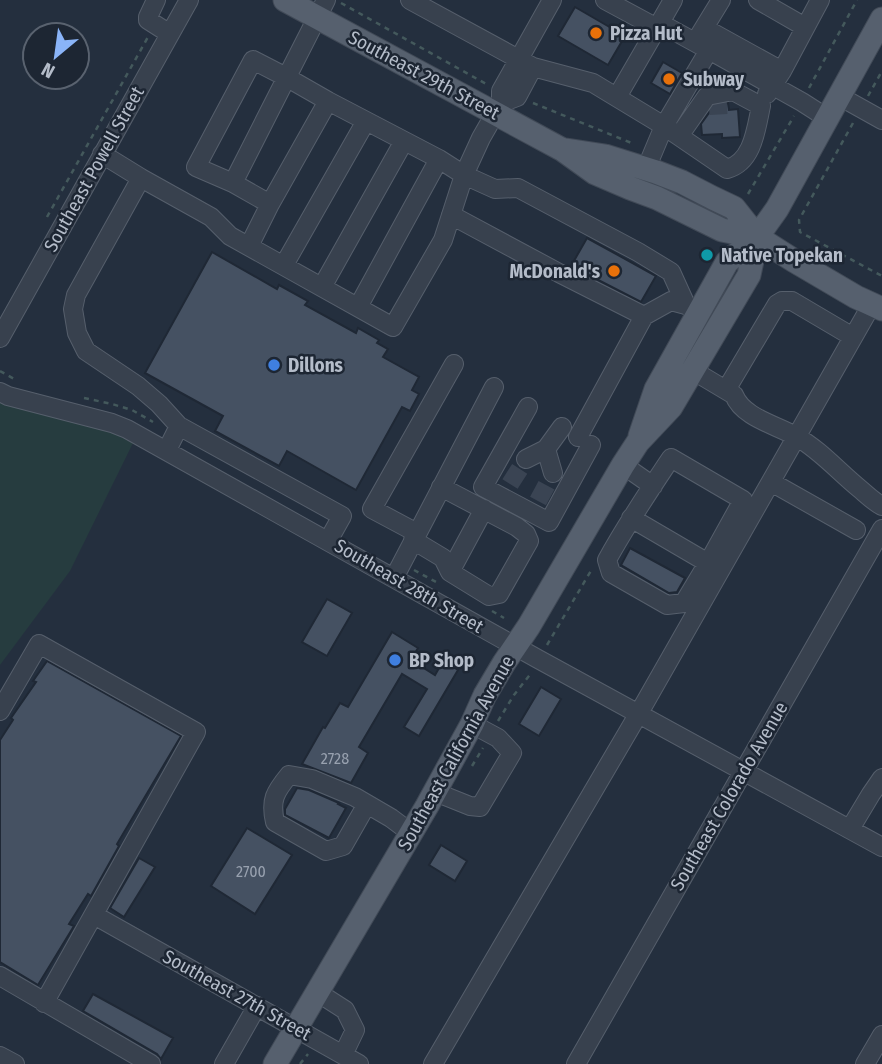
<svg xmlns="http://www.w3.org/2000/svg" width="882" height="1064" font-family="'Fira Sans Condensed',sans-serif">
  <rect width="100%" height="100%" fill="#242f3e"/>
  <!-- green -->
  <path fill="#263c3f" d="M0,402L108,431L133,443L70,571L0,665Z"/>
  <!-- building -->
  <path fill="#455162" stroke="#1f2835" stroke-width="2" d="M575,7L625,36L608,65L558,36Z
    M663,62L682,73L670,94L651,83Z
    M728,103L729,110L738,109L740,137L722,138V134L702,135L701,124L714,106Z
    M587,238L656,276L641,302L571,266Z
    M212,252L277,289L279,285L308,301L305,305L356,333L358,328L379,340L377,343L388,349L383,357L419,377L412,390L419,394L410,411L402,407L356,490L287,451L279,466L215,431L223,416L145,373Z
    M630,548L685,578L677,592L669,593L621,565Z
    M327,599L352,613L327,656L302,642Z
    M392,632L418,648L411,660L435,675L443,661L458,670L419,736L404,727L427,689L402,674L359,747L368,753L351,783L302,764L323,727L325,728L340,703L348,707Z
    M47,661L181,736L117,844L119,846L91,896L88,894L69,924L74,926L38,985L0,962V740L13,720L11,718L36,682L33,681Z
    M541,687L561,699L539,736L519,724Z
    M297,788L309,790L339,803L338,804L346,808L329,838L285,815V809Z
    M247,828L292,855L255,914L211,886Z
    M441,845L467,861L455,881L429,865Z
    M139,858L155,867L124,917L110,908Z
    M93,994L173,1038L161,1059L157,1054L83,1011Z"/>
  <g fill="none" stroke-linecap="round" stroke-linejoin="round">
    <!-- minor-tunnel -->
    <path stroke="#3a4453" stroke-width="18" stroke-dasharray="18 9" stroke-linecap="butt" d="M709,106L728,105
      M510,484L526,459
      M538,501L553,473"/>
    <defs>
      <path id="minor" d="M156,0L148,17V20L170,34
        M410,0L533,67L593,83L664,126L646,169
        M605,0L657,28L617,97
        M758,0L805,27
        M657,28L667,27L709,50
        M657,28L673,0
        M704,28L782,71
        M699,36L721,0
        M767,94L782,71L820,0
        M839,96L882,120
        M328,101L439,159L464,175L495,189L518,188L638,252L671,272L686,305
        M501,103L517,97L533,67
        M679,136L707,96L733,91L761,106C756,129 753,162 727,169L664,126L709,50L802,102L827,118
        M102,154L141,178L211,217L230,236L393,327L443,240L464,175L481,138L501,103V91L552,0
        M141,178L76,295L73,309L77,333L86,351L138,386L159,404L179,426
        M233,183L196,167L253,60L286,77L328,101L270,204
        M451,215L559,273L644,316
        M249,246L270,204L233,183L326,0
        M284,265L366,121
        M322,287L404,141
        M358,307L439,159
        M0,338L189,0
        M682,364L734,395C743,418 777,425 797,437C820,450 839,472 860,489C867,495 874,502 882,506
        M726,390L777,304L782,301H792L853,337
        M0,392L8,396L112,423L127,429L538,659L882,847
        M528,407L483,487L549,522L591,445
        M578,437L644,316L671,301L686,305L692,309
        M546,449L562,427
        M167,450L179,426L342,516L328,541
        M526,459L546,449L553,473
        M623,465L653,486
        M771,482L856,530
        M631,518L708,563L743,500L671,458C649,491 626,525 607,560L611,573L667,605L684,603L708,563
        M417,533L372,509L454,364
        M413,540L443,558L450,572L489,596L499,594L529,541L526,534L517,527L441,487
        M450,572L484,509
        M394,578L494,387
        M0,711L39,644L196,732L44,1003
        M435,792L470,806L480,807L512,753L498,738L472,724
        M367,804L343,846L326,851L275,822C270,800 275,792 289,775L312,779L355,797L391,818L411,833
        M850,829L871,794L882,778
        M94,915L359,1064
        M0,976L151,1064
        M317,992L345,1010L355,1030L343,1055
        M0,1056L15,1064
        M224,1064L257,1006
        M433,1064L639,713L872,304
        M576,1064L882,529
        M865,1064L882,1035"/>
      <path id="major" d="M285,0L563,150L595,173L630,188L657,198L722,230L757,237
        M566,150L605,156L656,172L682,182L713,198L734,208L757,237L793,260L856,297L882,309
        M640,436L656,389L727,262L757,237L777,209L882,19
        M275,1064L427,806L472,724L485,695L504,663L529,626L623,465L638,442L671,407L749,275L757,237"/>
    </defs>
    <!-- minor casing -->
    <use href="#minor" stroke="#565f6c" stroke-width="20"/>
    <!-- major casing -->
    <use href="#major" stroke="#414a57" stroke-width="25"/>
    <!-- path -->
    <path stroke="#44595c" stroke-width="2.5" stroke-dasharray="5 5" stroke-linecap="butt" d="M341,3L488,85
      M809,88L857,0
      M868,96L882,71
      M533,103L634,144
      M853,123L799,220L800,232L882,276
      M748,194L794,116
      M47,217L148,37
      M0,371L16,380
      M84,398L112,404L132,410L153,422
      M414,570L436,582
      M492,611L504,618
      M547,645L592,569
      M498,721L514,695L532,672
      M472,766L483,748
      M300,1064L308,1054"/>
    <!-- minor -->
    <use href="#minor" stroke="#38414e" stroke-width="18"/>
    <!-- major -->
    <use href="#major" stroke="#56606e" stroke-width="23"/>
  </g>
  <!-- markers -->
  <g fill="#e8710a" stroke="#1d2633" stroke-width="2.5">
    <circle cx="596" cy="33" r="7"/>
    <circle cx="669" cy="79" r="7"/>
    <circle cx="614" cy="271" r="7"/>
  </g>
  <circle fill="#0f9aa8" stroke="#1d2633" stroke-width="2.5" cx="707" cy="255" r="7"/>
  <g fill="#3f7fe0" stroke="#1d2633" stroke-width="2.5">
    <circle cx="274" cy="365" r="7"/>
    <circle cx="395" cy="660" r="7"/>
  </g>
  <g text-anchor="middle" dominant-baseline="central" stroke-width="5" stroke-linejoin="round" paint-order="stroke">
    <!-- number labels -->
    <g font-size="16" fill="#98a1af">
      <text x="335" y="758">2728</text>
      <text x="251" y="871">2700</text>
    </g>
    <!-- poi labels -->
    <g font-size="19" font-weight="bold" fill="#b4bcc9" stroke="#1d2633" text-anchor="start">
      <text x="610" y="33">Pizza Hut</text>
      <text x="683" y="79">Subway</text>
      <text x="721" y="255">Native Topekan</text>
      <text x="600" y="271" text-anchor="end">McDonald's</text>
      <text x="288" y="365">Dillons</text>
      <text x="409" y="660">BP Shop</text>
    </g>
    <!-- street labels -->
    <g font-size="19" fill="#b4bcc9" stroke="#1d2633">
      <text transform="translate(424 75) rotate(28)">Southeast 29th Street</text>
      <text transform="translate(94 169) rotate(-61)">Southeast Powell Street</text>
      <text transform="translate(409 586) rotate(30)">Southeast 28th Street</text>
      <text transform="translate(456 753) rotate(-61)">Southeast California Avenue</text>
      <text transform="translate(729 796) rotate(-60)">Southeast Colorado Avenue</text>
      <text transform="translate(237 995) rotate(29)">Southeast 27th Street</text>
    </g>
  </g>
  <!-- north arrow -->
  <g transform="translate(56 56) rotate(209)"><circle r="33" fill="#1d2633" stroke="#59626f" stroke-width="2"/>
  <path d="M0-5L12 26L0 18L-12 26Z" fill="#8ab4f8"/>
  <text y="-10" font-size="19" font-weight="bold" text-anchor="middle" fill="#b4bcc9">N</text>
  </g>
</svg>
